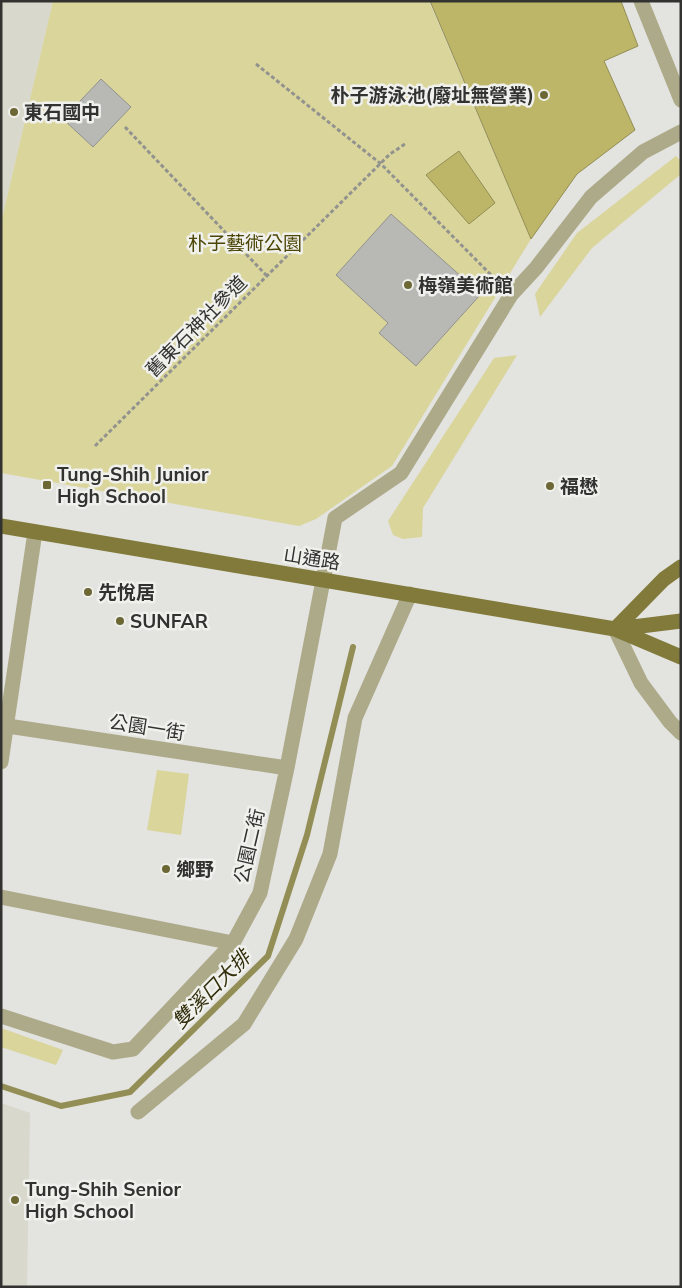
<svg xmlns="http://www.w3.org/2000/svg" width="682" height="1288" font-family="Mulish,'Noto Sans TC',sans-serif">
  <rect width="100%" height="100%" fill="#e3e3df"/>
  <!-- built -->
  <path fill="#d9d8cd" d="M1,1H53L1,223Z
    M1,1103L30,1113L27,1287H1Z"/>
  <!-- green -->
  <path fill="#dad59b" d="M53,1H429L531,239L392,466L316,519L299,526L1,473V223Z
    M676,156L681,161V174L592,248L540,317L535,294L577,233Z
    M517,355L423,508L422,537L403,539L393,535L388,521L494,358Z
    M157,770L189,774L181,835L147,830Z
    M1,1028L63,1050L56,1065L1,1047Z"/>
  <!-- water -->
  <path fill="#bdb567" stroke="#938e56" d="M430,1H621L638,46L604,61L635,130L577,174L531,239Z
    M459,151L495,203L469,224L426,175Z"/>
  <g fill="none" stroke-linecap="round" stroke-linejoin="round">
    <!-- stream -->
    <path stroke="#938e56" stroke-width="6" d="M1,1086L61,1106L130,1092L268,956L307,835L353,647"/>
  </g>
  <!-- building -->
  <path fill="#b8b8b5" stroke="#92928e" d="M101,79L131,107L93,147L63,119Z
    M391,214L481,294L416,366L379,333L388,323L336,275Z"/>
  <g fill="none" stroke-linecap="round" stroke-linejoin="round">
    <!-- path -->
    <path stroke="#92928f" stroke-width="3" stroke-dasharray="4 2.5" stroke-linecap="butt" d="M256,64L381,164L500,284
      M125,127L267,276
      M95,446L390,154L405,144"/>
    <!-- minor -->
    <path stroke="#adaa8a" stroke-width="15" d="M641,1L681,100
      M615,629L641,683L670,722L681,733
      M1,725L287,768
      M1,762L35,532
      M1,897L233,943L260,893L287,768L335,518L401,473L511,295L536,268L591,197L643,152L681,132
      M1,1016L113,1052L133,1049L233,943
      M138,1112L244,1024L296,939L330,854L355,718L410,594"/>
    <!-- major -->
    <path stroke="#817a3b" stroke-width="15" d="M1,526L615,629L681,657
      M615,629L664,579L681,567
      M617,629L681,621"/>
  </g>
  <!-- markers -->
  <g fill="#6c6734" stroke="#f0f0ec" stroke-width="2">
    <circle cx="544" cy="95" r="5"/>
    <circle cx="14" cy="112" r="5"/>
    <circle cx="408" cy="285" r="5"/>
    <rect x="42" y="480" width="10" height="10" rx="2.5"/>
    <circle cx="550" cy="486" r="5"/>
    <circle cx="88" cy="592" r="5"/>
    <circle cx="120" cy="621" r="5"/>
    <circle cx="166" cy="869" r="5"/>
    <circle cx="15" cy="1200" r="5"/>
  </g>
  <g text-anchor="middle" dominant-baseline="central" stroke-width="5" stroke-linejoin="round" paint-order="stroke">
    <!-- poi labels -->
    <g font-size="19" font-weight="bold" fill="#323230" stroke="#f0f0ec" text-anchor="start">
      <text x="534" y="95" text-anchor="end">朴子游泳池(廢址無營業)</text>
      <text x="24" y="112">東石國中</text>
      <text x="418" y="285">梅嶺美術館</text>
      <text x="57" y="474">Tung-Shih Junior<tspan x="57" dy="22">High School</tspan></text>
      <text x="560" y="486">福懋</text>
      <text x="98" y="592">先悅居</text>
      <text x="130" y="621">SUNFAR</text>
      <text x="176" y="869">鄉野</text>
      <text x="25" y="1189">Tung-Shih Senior<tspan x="25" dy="22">High School</tspan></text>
    </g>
    <!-- park labels -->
    <g font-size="19" fill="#4c4606" stroke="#f0f0ec">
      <text x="245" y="243">朴子藝術公園</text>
    </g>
    <!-- street labels -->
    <g font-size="19" fill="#323230" stroke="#f0f0ec">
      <text transform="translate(196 326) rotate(-45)">舊東石神社參道</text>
      <text transform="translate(312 558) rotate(9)">山通路</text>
      <text transform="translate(147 727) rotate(9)">公園一街</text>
      <text transform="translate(249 846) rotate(-77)">公園二街</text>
    </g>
    <!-- water labels -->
    <g font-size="20" font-style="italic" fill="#322f0c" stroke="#f0f0ec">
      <text transform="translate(211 989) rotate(-45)">雙溪口大排</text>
    </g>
  </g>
  <!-- border -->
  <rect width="682" height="1288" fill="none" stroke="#323230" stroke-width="5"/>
</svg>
